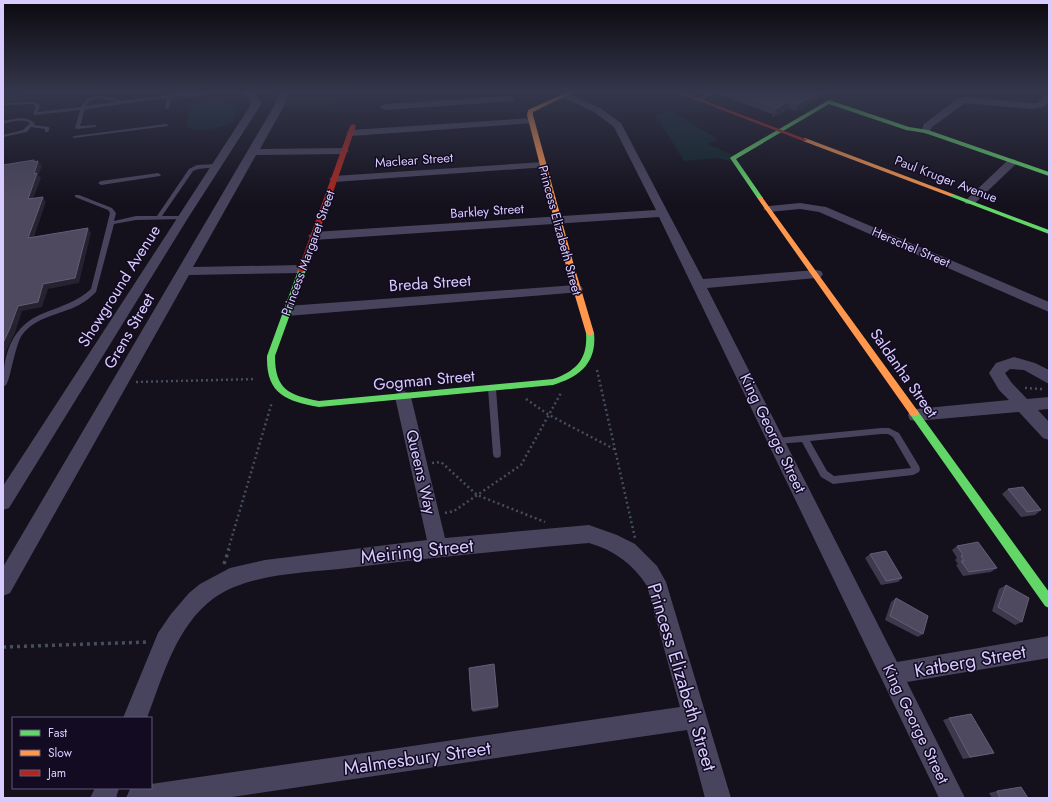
<svg xmlns="http://www.w3.org/2000/svg" width="1052" height="801" font-family="Jost,sans-serif">
  <rect width="100%" height="100%" fill="#14101c"/>
  <!-- green -->
  <path fill="#0f2529" d="M3,92H102L3,102Z
    M288,92H342L329,107H281Z
    M209,100H219L233,104L236,112L232,123C221,128 200,132 188,128C185,122 188,112 192,108L191,105Z
    M669,110L718,139L708,144L731,154L730,161L716,158L684,161L656,116Z"/>
  <g fill="none" stroke-linecap="round" stroke-linejoin="round">
    <!-- stream -->
    <path stroke="#07123c" stroke-width="2.5" d="M3,94L21,92"/>
    <!-- path-far2 -->
    <path stroke="#444e5f" stroke-width="1.5" stroke-dasharray="1.5 2" stroke-linecap="butt" d="M65,94L73,101
      M66,94L82,92
      M773,116L789,108"/>
    <!-- path-far1 -->
    <path stroke="#444e5f" stroke-width="2.5" stroke-dasharray="2 3" stroke-linecap="butt" d="M597,370L635,538
      M136,382L256,379
      M1025,388L1042,389
      M526,399L549,415L616,450
      M432,463L441,462L477,495L545,522
      M445,513L454,511L521,465L561,393
      M228,550L272,402"/>
    <!-- path -->
    <path stroke="#444e5f" stroke-width="3.5" stroke-dasharray="3 4" stroke-linecap="butt" d="M224,564L229,549
      M3,647L148,642"/>
    <!-- lane -->
    <path fill="#49445d" fill-rule="evenodd" d="M179,92H183L182,95L171,98L169,108L167,109L165,108L167,98L85,109L80,126L95,125L97,126L95,127L77,129L75,128L80,110L35,115L33,114L36,106L33,104L3,105V103L34,102L40,105L38,112L81,107L87,99L98,96L108,97L121,101L178,94ZM103,98L116,102L86,106C89,99 95,98 103,98Z
      M704,92H709L711,95L700,101H696V99L706,95Z
      M19,118L28,119L35,123L34,125L49,127V131L47,132H45V129L31,127L27,132L3,137V135L23,130L30,123C21,118 12,122 3,124V121Z
      M166,124L168,125V126L74,138L72,137L74,136Z
      M216,164L219,166L218,167L198,169L193,171L162,216H182L184,217V219L136,220L114,224L96,292C91,297 86,301 79,305C60,315 36,316 22,335C15,345 10,381 6,385C5,386 4,386 3,386C3,354 12,325 44,313C61,306 77,302 91,289L110,213L108,210L75,197V195H79L112,208L116,213L114,221L136,216H157L189,169L197,165Z
      M158,173L161,175L160,176L101,185L98,183L101,181Z
      M492,386L496,389L501,454L500,457L497,458L494,457L493,454L488,389Z
      M881,428H889L899,433L919,466L920,469L919,472L913,475L833,484L821,477L802,442L777,444L774,443L773,441L774,439L777,438ZM881,434H888L893,437L911,468L834,476L827,471L810,441Z"/>
    <!-- street -->
    <path fill="#49445d" fill-rule="evenodd" d="M182,92H210C205,97 181,100 176,95Z
      M241,92C251,92 255,92 261,102L260,106L188,218L9,508L3,510V486L250,106L251,102L249,98Z
      M280,92H288L284,106L260,149L344,148L349,151L344,154L256,155L193,267L302,265L307,266L308,269L307,272L302,273L189,275L10,593L3,596V567L274,106Z
      M565,92L600,108L621,123L703,279L816,270L821,271L823,274L821,277L816,278L707,288L897,662L1049,636V658L907,682L965,798H939L659,217L314,240L308,236L314,232L656,210L614,127L594,112L562,97V93Z
      M1049,93V101L1043,107L1032,109L965,103L932,127L929,133L926,134L921,131L924,124L956,100L964,97L1032,103H1037Z
      M510,96L515,99L513,101L385,110L380,107L385,104Z
      M531,118L534,119V123L351,136L346,133L351,130Z
      M1012,159L1016,160L1017,162L1016,164L974,204H966L964,202L966,200L1008,160Z
      M543,162L548,165L547,167L334,182L329,179L334,176Z
      M800,203L826,207L1049,302V312L819,212L800,209L769,212L763,209L769,206Z
      M576,285L581,286L583,289L581,292L287,316L282,314L280,311L282,308L287,306Z
      M1014,357L1035,363L1049,370V384L1024,370L1010,369L1005,373L1011,382L1027,399L1049,397V409L1038,410L1049,422V440L1043,438L1019,412L916,421L910,420L908,415L910,410L916,409L1009,400L999,390L989,373L996,363Z
      M403,391L409,393L411,397L445,538L589,525L617,535L635,544L657,566L666,582L731,798H705L687,730L225,798H126L130,789L151,788V784L680,707L647,586C633,564 614,550 589,543C509,550 428,558 348,568C306,573 249,573 214,598C176,626 163,676 147,718H123L158,633L171,614L189,593L200,584L230,568L265,560L427,540L395,397L397,393Z
      M95,788H119L116,798H90Z"/>
    <!-- fast -->
    <path fill="#63d668" fill-rule="evenodd" d="M829,100L909,127L928,130L1049,172V176L925,133L906,130L829,104L736,159L763,198L758,199L730,158L731,157Z
      M949,194H953L1049,230V234L949,196Z
      M299,268H302L306,270L275,356C275,390 289,395 319,401L553,379C576,371 588,359 586,333L590,330L594,333C597,363 580,377 553,385L319,407C286,401 266,394 267,356Z
      M914,409L917,410L1049,592V608L1045,606L911,416L909,413L911,410Z"/>
    <!-- slow -->
    <path fill="#ff974d" fill-rule="evenodd" d="M568,92H574L533,112V115L573,262L594,333L590,336L586,333L565,262L527,115L528,110Z
      M805,138L953,194L954,195L949,196L803,141V139Z
      M758,197H762L917,410L919,413L917,416H911L758,199Z"/>
    <!-- jam -->
    <path fill="#b3261e" fill-rule="evenodd" d="M675,92H682L808,140L803,141Z
      M353,124L356,126L306,270L302,272H299L298,270L350,126Z"/>
  </g>
  <!-- wall -->
  <path fill="#3e394c" d="M712,92H830L796,111L787,108L775,115Z
    M1008,489L1041,510L1035,515L1021,517L1002,494Z
    M957,546L997,568L991,572L963,576L956,565L958,564L955,560L957,558L952,550Z
    M870,554L902,578L898,582L881,585L865,558Z
    M1006,585L1022,622L1015,625L992,611L999,589Z
    M896,598L923,634L918,637L885,620L891,602Z
    M494,664L498,708L473,712L472,710Z
    M949,718L994,753L986,755L963,759L943,720Z
    M997,791L1028,798H992L989,793Z"/>
  <!-- shaded-wall -->
  <path fill="#262230" d="M820,92H830L796,111L798,104Z
    M790,101L787,108L775,115L777,108Z
    M34,160L37,165L38,161L42,166L38,175L41,178L31,204L28,199L34,174Z
    M43,197L46,202L32,243L28,238Z
    M88,228L91,233L79,283L48,289L42,307L22,311L15,333L6,351L3,364V343L18,306L43,284Z"/>
  <!-- building -->
  <path fill="#4e495f" stroke="#645d78" d="M732,92H820L798,104L790,101L777,108Z
    M34,160V162L38,161L34,174L37,173L28,199L43,197L28,238L88,228L75,278L43,284L38,302L18,306L10,328L3,343V165Z
    M1023,487L1041,510L1027,512L1008,489Z
    M978,542L997,568L969,572L961,561H964L961,556L963,555L957,546Z
    M886,551L902,578L886,581L870,554Z
    M1006,585L1029,598L1022,622L998,607Z
    M896,598L928,616L923,634L890,616Z
    M494,664L498,706L472,710L469,668Z
    M971,714L994,753L970,757L949,718Z
    M1021,787L1028,798H1000L997,791Z"/>
  <!-- sky -->
  <linearGradient id="sky" x2="0" y2="1"><stop stop-color="#0b090f"/><stop offset="0.45" stop-color="#34374b"/><stop offset="1" stop-color="#34374b" stop-opacity="0"/></linearGradient>
  <rect width="1052" height="204" fill="url(#sky)"/>
  <g text-anchor="middle" dominant-baseline="central" stroke-width="3" stroke-linejoin="round" paint-order="stroke">
    <!-- far-street labels -->
    <g font-size="13" fill="#d8cbff" stroke="#120b21">
      <text transform="translate(414 160) rotate(-4)">Maclear Street</text>
      <text transform="translate(946 179) rotate(21)">Paul Kruger Avenue</text>
      <text transform="translate(487 211) rotate(-4)">Barkley Street</text>
      <text transform="translate(560 230) rotate(75)">Princess Elizabeth Street</text>
      <text transform="translate(911 247) rotate(23)">Herschel Street</text>
      <text transform="translate(308 253) rotate(-70)">Princess Margaret Street</text>
    </g>
    <!-- street labels -->
    <g font-size="16" fill="#d8cbff" stroke="#120b21">
      <text transform="translate(430 283) rotate(-4)">Breda Street</text>
      <text transform="translate(119 286) rotate(-58)">Showground Avenue</text>
      <text transform="translate(129 331) rotate(-60)">Grens Street</text>
      <text transform="translate(904 373) rotate(55)">Saldanha Street</text>
      <text transform="translate(424 380) rotate(-5)">Gogman Street</text>
      <text transform="translate(773 433) rotate(64)">King George Street</text>
      <text transform="translate(421 472) rotate(77)">Queens Way</text>
      <text transform="translate(916 724) rotate(64)">King George Street</text>
    </g>
    <!-- near-street labels -->
    <g font-size="19" fill="#d8cbff" stroke="#120b21">
      <text transform="translate(417 551) rotate(-6)">Meiring Street</text>
      <text transform="translate(970 661) rotate(-10)">Katberg Street</text>
      <text transform="translate(682 677) rotate(73)">Princess Elizabeth Street</text>
      <text transform="translate(417 758) rotate(-8)">Malmesbury Street</text>
    </g>
  </g>
  <!-- border -->
  <rect width="1052" height="801" fill="none" stroke="#d8cbff" stroke-width="8"/>
  <!-- legend -->
  <rect x="12" y="717" width="140" height="72" fill="#120b21" stroke="#61587a"/>
  <rect x="20" y="730" width="20" height="6" fill="#63d668" stroke="#61587a"/>
  <text x="48" y="737" font-size="12" fill="#d8cbff">Fast</text>
  <rect x="20" y="750" width="20" height="6" fill="#ff974d" stroke="#61587a"/>
  <text x="48" y="757" font-size="12" fill="#d8cbff">Slow</text>
  <rect x="20" y="770" width="20" height="6" fill="#b3261e" stroke="#61587a"/>
  <text x="48" y="777" font-size="12" fill="#d8cbff">Jam</text>
</svg>
